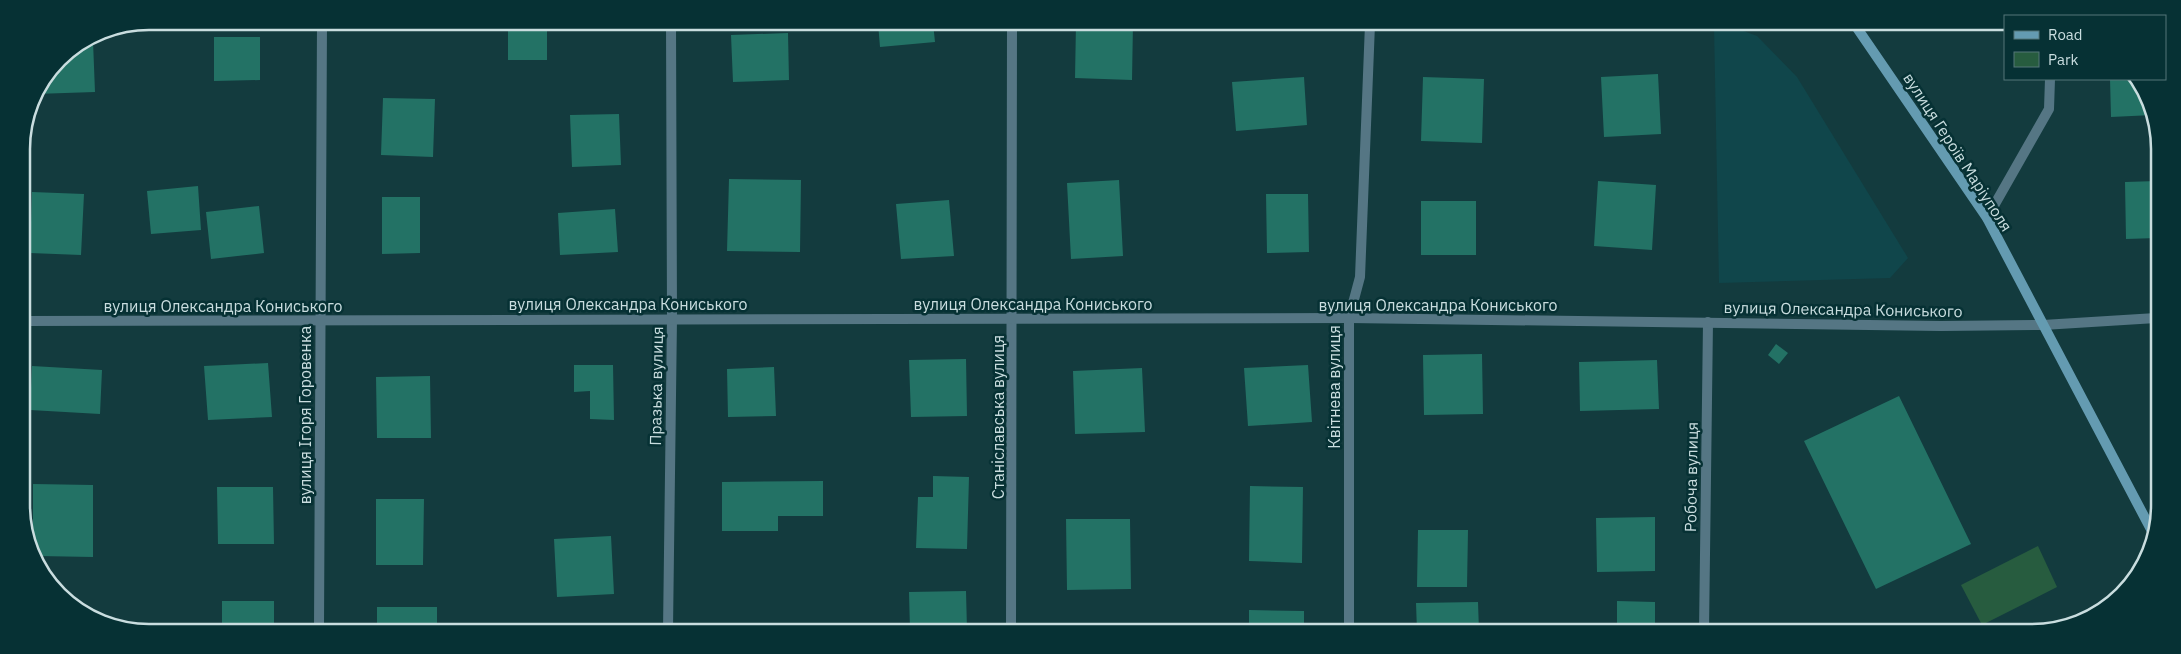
<svg xmlns="http://www.w3.org/2000/svg" width="2181" height="654" font-family="'IBM Plex Sans',sans-serif">
  <rect width="100%" height="100%" fill="#133b3e"/>
  <!-- built -->
  <path fill="#10464b" d="M1714,25H1728L1757,36L1797,77L1908,258L1890,278L1719,283Z"/>
  <!-- green -->
  <path fill="#275c3f" d="M2038,546L2057,587L1982,625L1961,585Z"/>
  <!-- building -->
  <path fill="#237265" d="M508,22H547V60H508Z
    M878,23H933L935,42L880,47Z
    M1076,23H1133L1132,80L1075,78Z
    M788,33L789,80L733,82L731,35Z
    M214,37H260V80L214,81Z
    M85,41H93L95,92L35,94L59,58Z
    M1658,74L1661,134L1604,137L1601,77Z
    M1304,77L1307,125L1236,131L1232,82Z
    M1423,77L1484,79L1482,143L1421,141Z
    M2110,79H2135L2153,115L2111,117Z
    M383,98L435,99L433,157L381,155Z
    M619,114L621,165L572,167L570,115Z
    M729,179L801,180L800,252L727,251Z
    M1119,180L1123,256L1071,259L1067,183Z
    M1598,181L1656,185L1652,250L1594,246Z
    M2157,181V238L2126,239L2125,182Z
    M198,186L201,230L151,234L147,191Z
    M32,192L84,194L81,255L30,253Z
    M1266,194H1308L1309,252L1267,253Z
    M382,197H420V253L382,254Z
    M949,200L954,256L901,259L896,204Z
    M1421,201H1476V255H1421Z
    M259,206L264,253L211,259L206,212Z
    M615,209L618,252L560,255L558,213Z
    M1776,344L1788,353L1779,364L1768,355Z
    M1482,354L1483,414L1424,415L1423,355Z
    M966,359L967,416L911,417L909,360Z
    M1657,360L1659,409L1580,411L1579,362Z
    M268,363L272,417L208,420L204,366Z
    M574,365H613L614,420L590,419V391L574,392Z
    M1308,365L1312,422L1248,426L1244,368Z
    M32,366L102,370L100,414L30,410Z
    M774,367L776,416L728,417L727,369Z
    M1142,368L1145,432L1075,434L1073,371Z
    M430,376L431,438H377L376,377Z
    M1899,396L1971,544L1876,589L1804,441Z
    M933,476L969,477L967,549L916,548L918,497H933Z
    M823,481V516H778V531H722V482Z
    M33,484L93,485V557L38,556L33,547Z
    M1250,486L1303,487L1302,563L1249,561Z
    M217,487H273L274,544H218Z
    M376,499H424L423,565H376Z
    M1655,517V571L1597,572L1596,518Z
    M1066,519H1130L1131,589L1067,590Z
    M1418,530H1468L1467,587H1417Z
    M611,536L614,594L557,597L554,539Z
    M966,591L967,630H910L909,592Z
    M222,601H274V629H222Z
    M1617,601L1655,602V632H1617Z
    M1478,602L1479,631H1417L1416,603Z
    M77,606H86V611L79,607Z
    M377,607H437V629H377Z
    M1249,610L1304,611V631H1249Z"/>
  <g fill="none" stroke-linecap="round" stroke-linejoin="round">
    <!-- minor -->
    <path stroke="#557684" stroke-width="10" d="M1987,218L2049,109L2050,79
      M2043,325L2156,318
      M319,629L322,22
      M668,630L672,318L671,22
      M1011,630L1012,23
      M1349,631V318L1360,277L1370,24
      M1704,632L1708,322"/>
    <!-- tertiary -->
    <path stroke="#557684" stroke-width="10" d="M22,321L1349,318L1941,326L2043,325"/>
    <!-- secondary -->
    <path stroke="#649bb1" stroke-width="10" d="M1855,25L1987,218L2155,537"/>
  </g>
  <g text-anchor="middle" dominant-baseline="central" stroke-width="5" stroke-linejoin="round" paint-order="stroke">
    <!-- street labels -->
    <g font-size="16" fill="#c9dddf" stroke="#063134">
      <text transform="translate(1958 152) rotate(57)">вулиця Героїв Маріуполя</text>
      <text x="628" y="304">вулиця Олександра Кониського</text>
      <text x="1033" y="304">вулиця Олександра Кониського</text>
      <text x="1438" y="305">вулиця Олександра Кониського</text>
      <text x="223" y="306">вулиця Олександра Кониського</text>
      <text transform="translate(1843 309) rotate(1)">вулиця Олександра Кониського</text>
      <text transform="translate(656 386) rotate(-89)">Празька вулиця</text>
      <text transform="translate(1334 387) rotate(-90)">Квітнева вулиця</text>
      <text transform="translate(305 415) rotate(-90)">вулиця Ігоря Горовенка</text>
      <text transform="translate(998 417) rotate(-90)">Станіславська вулиця</text>
      <text transform="translate(1691 477) rotate(-89)">Робоча вулиця</text>
    </g>
  </g>
  <!-- crop -->
  <path d="M0 0H2181V654H0ZM149 30H2032A119 119 0 0 1 2151 149V505A119 119 0 0 1 2032 624H149A119 119 0 0 1 30 505V149A119 119 0 0 1 149 30Z" fill="#063134" fill-rule="evenodd"/>
  <path fill="none" stroke="#c9dddf" stroke-width="2.5" d="M149 30H2032A119 119 0 0 1 2151 149V505A119 119 0 0 1 2032 624H149A119 119 0 0 1 30 505V149A119 119 0 0 1 149 30Z"/>
  <!-- legend -->
  <rect x="2004" y="15" width="162" height="65" fill="#063134" stroke="#547678"/>
  <rect x="2014" y="31" width="25" height="8" fill="#649bb1" stroke="#547678"/>
  <text x="2048" y="40" font-size="15" fill="#c9dddf">Road</text>
  <rect x="2014" y="52" width="25" height="15" fill="#275c3f" stroke="#547678"/>
  <text x="2048" y="65" font-size="15" fill="#c9dddf">Park</text>
</svg>
